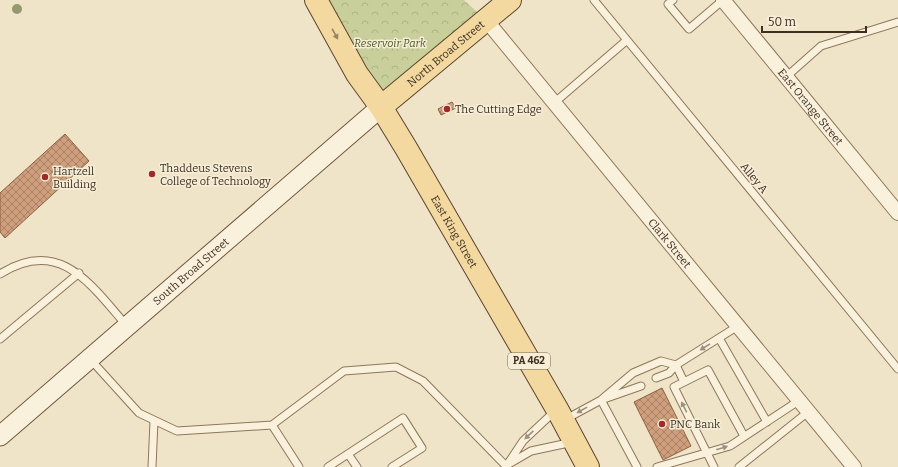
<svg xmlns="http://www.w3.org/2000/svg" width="898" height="467" font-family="Bitter,serif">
  <defs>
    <pattern id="forest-crowns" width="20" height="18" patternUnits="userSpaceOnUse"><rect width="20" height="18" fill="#c9cf9b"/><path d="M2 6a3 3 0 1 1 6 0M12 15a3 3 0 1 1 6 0" fill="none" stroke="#aeb285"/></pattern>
    <pattern id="building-cross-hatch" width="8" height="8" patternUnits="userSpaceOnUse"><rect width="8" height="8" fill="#cf9f7d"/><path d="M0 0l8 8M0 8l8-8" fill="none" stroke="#a98266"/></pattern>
  </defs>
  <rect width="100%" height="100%" fill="#f0e4c8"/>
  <!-- forest -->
  <path fill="url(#forest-crowns)" d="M316,0H464L486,20L381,107Z"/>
  <!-- building -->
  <path fill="url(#building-cross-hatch)" stroke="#8d5f41" d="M452,102L456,108L441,115L438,109Z
    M65,134L89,161L5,238L0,232V193Z
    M662,388L691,446L663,460L634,402Z"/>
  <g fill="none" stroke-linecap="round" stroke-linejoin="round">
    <defs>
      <path id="service" d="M594,0L898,369
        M673,0L668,4L689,29L723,0
        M786,77L821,46L898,22
        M554,103L627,40
        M0,274C60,236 91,285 127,326
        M719,338L767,422
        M0,339L79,273
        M90,359L139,413L177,431L272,425L344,371L396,367L423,381L507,467
        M656,378L669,373L676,365L684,382
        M556,410L523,441L507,465L531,451L573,442
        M566,419L601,400L633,373L661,361L676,365L738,326
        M272,425L299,467
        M348,454L357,467
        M152,467L154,421
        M328,467L403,418L422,448L392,467
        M637,467L601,400L641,386
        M657,467L730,446L800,400
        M714,467L674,387L708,370L744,436
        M739,467L808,412"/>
      <g id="minor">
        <path id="s1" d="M723,0L898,213"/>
        <path id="s2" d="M486,20L854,467"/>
      </g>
      <g id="secondary">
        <path id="s3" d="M0,436L381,107"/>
      </g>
      <g id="primary">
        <path id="s4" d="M316,0L357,74L381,107L406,148L557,409L588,467"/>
        <path id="s5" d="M381,107L510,0"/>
      </g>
    </defs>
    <!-- service casing -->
    <use href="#service" stroke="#8d765c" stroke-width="9"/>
    <!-- minor casing -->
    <use href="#minor" stroke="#8d765c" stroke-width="16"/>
    <!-- secondary casing -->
    <use href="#secondary" stroke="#6f573f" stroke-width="21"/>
    <!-- primary casing -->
    <use href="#primary" stroke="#5b4430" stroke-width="24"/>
    <!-- service -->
    <use href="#service" stroke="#faf1dc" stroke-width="7"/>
    <!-- minor -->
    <use href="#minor" stroke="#faf1dc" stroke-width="14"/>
    <!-- secondary -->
    <use href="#secondary" stroke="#faf1dc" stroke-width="19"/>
    <!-- primary -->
    <use href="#primary" stroke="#f3d9a0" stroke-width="22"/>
  </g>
  <!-- trees -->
  <circle fill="#96986f" cx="17" cy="9" r="5"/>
  <!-- one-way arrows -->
  <defs><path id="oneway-solid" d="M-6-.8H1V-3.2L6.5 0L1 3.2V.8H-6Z"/></defs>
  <use fill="#988460" href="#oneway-solid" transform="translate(335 34) rotate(61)"/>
  <g fill="#9c907e">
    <use href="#oneway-solid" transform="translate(705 347) rotate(148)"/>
    <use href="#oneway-solid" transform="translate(684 407) rotate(-117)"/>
    <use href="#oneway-solid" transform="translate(582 410) rotate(151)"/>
    <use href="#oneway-solid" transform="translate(529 435) rotate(137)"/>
    <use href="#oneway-solid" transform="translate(722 448) rotate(-17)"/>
  </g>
  <!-- markers -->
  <g fill="#9e2a2b" stroke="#f7eed8" stroke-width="1.5">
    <circle cx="447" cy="109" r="4"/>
    <circle cx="152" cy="174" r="4"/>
    <circle cx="45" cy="177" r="4"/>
    <circle cx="662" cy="424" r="4"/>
  </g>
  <g text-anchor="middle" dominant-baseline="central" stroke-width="3" stroke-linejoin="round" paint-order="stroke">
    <!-- shield labels -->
    <rect fill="#f7eed8" stroke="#756857" stroke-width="1" x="508" y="353" width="42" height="16" rx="3"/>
    <g font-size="10" font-weight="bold" fill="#3d2e20">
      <text x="529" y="361">PA 462</text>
    </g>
    <!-- park labels -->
    <g font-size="11" font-style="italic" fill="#4d5a26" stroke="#f7eed8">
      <text x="390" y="43">Reservoir Park</text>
    </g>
    <!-- street labels -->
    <g font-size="11" fill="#3d2e20" stroke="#f7eed8">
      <text stroke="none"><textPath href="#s5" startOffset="84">North Broad Street</textPath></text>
      <text stroke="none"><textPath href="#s1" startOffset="138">East Orange Street</textPath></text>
      <text transform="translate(754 178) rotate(50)">Alley A</text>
      <text stroke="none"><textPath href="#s4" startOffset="270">East King Street</textPath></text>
      <text stroke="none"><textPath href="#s2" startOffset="289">Clark Street</textPath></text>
      <text stroke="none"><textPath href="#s3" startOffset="252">South Broad Street</textPath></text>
    </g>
    <!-- poi labels -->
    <g font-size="11" fill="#3d2e20" stroke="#f7eed8" text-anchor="start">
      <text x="455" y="109">The Cutting Edge</text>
      <text x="160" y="168">Thaddeus Stevens<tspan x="160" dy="13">College of Technology</tspan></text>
      <text x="53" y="171">Hartzell<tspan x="53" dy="13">Building</tspan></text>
      <text x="670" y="424">PNC Bank</text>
    </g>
  </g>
  <!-- scale -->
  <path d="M762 26v6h104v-6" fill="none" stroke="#3d2e20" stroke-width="2"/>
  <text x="768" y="26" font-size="12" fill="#3d2e20" stroke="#f7eed8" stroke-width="3" paint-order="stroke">50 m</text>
</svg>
